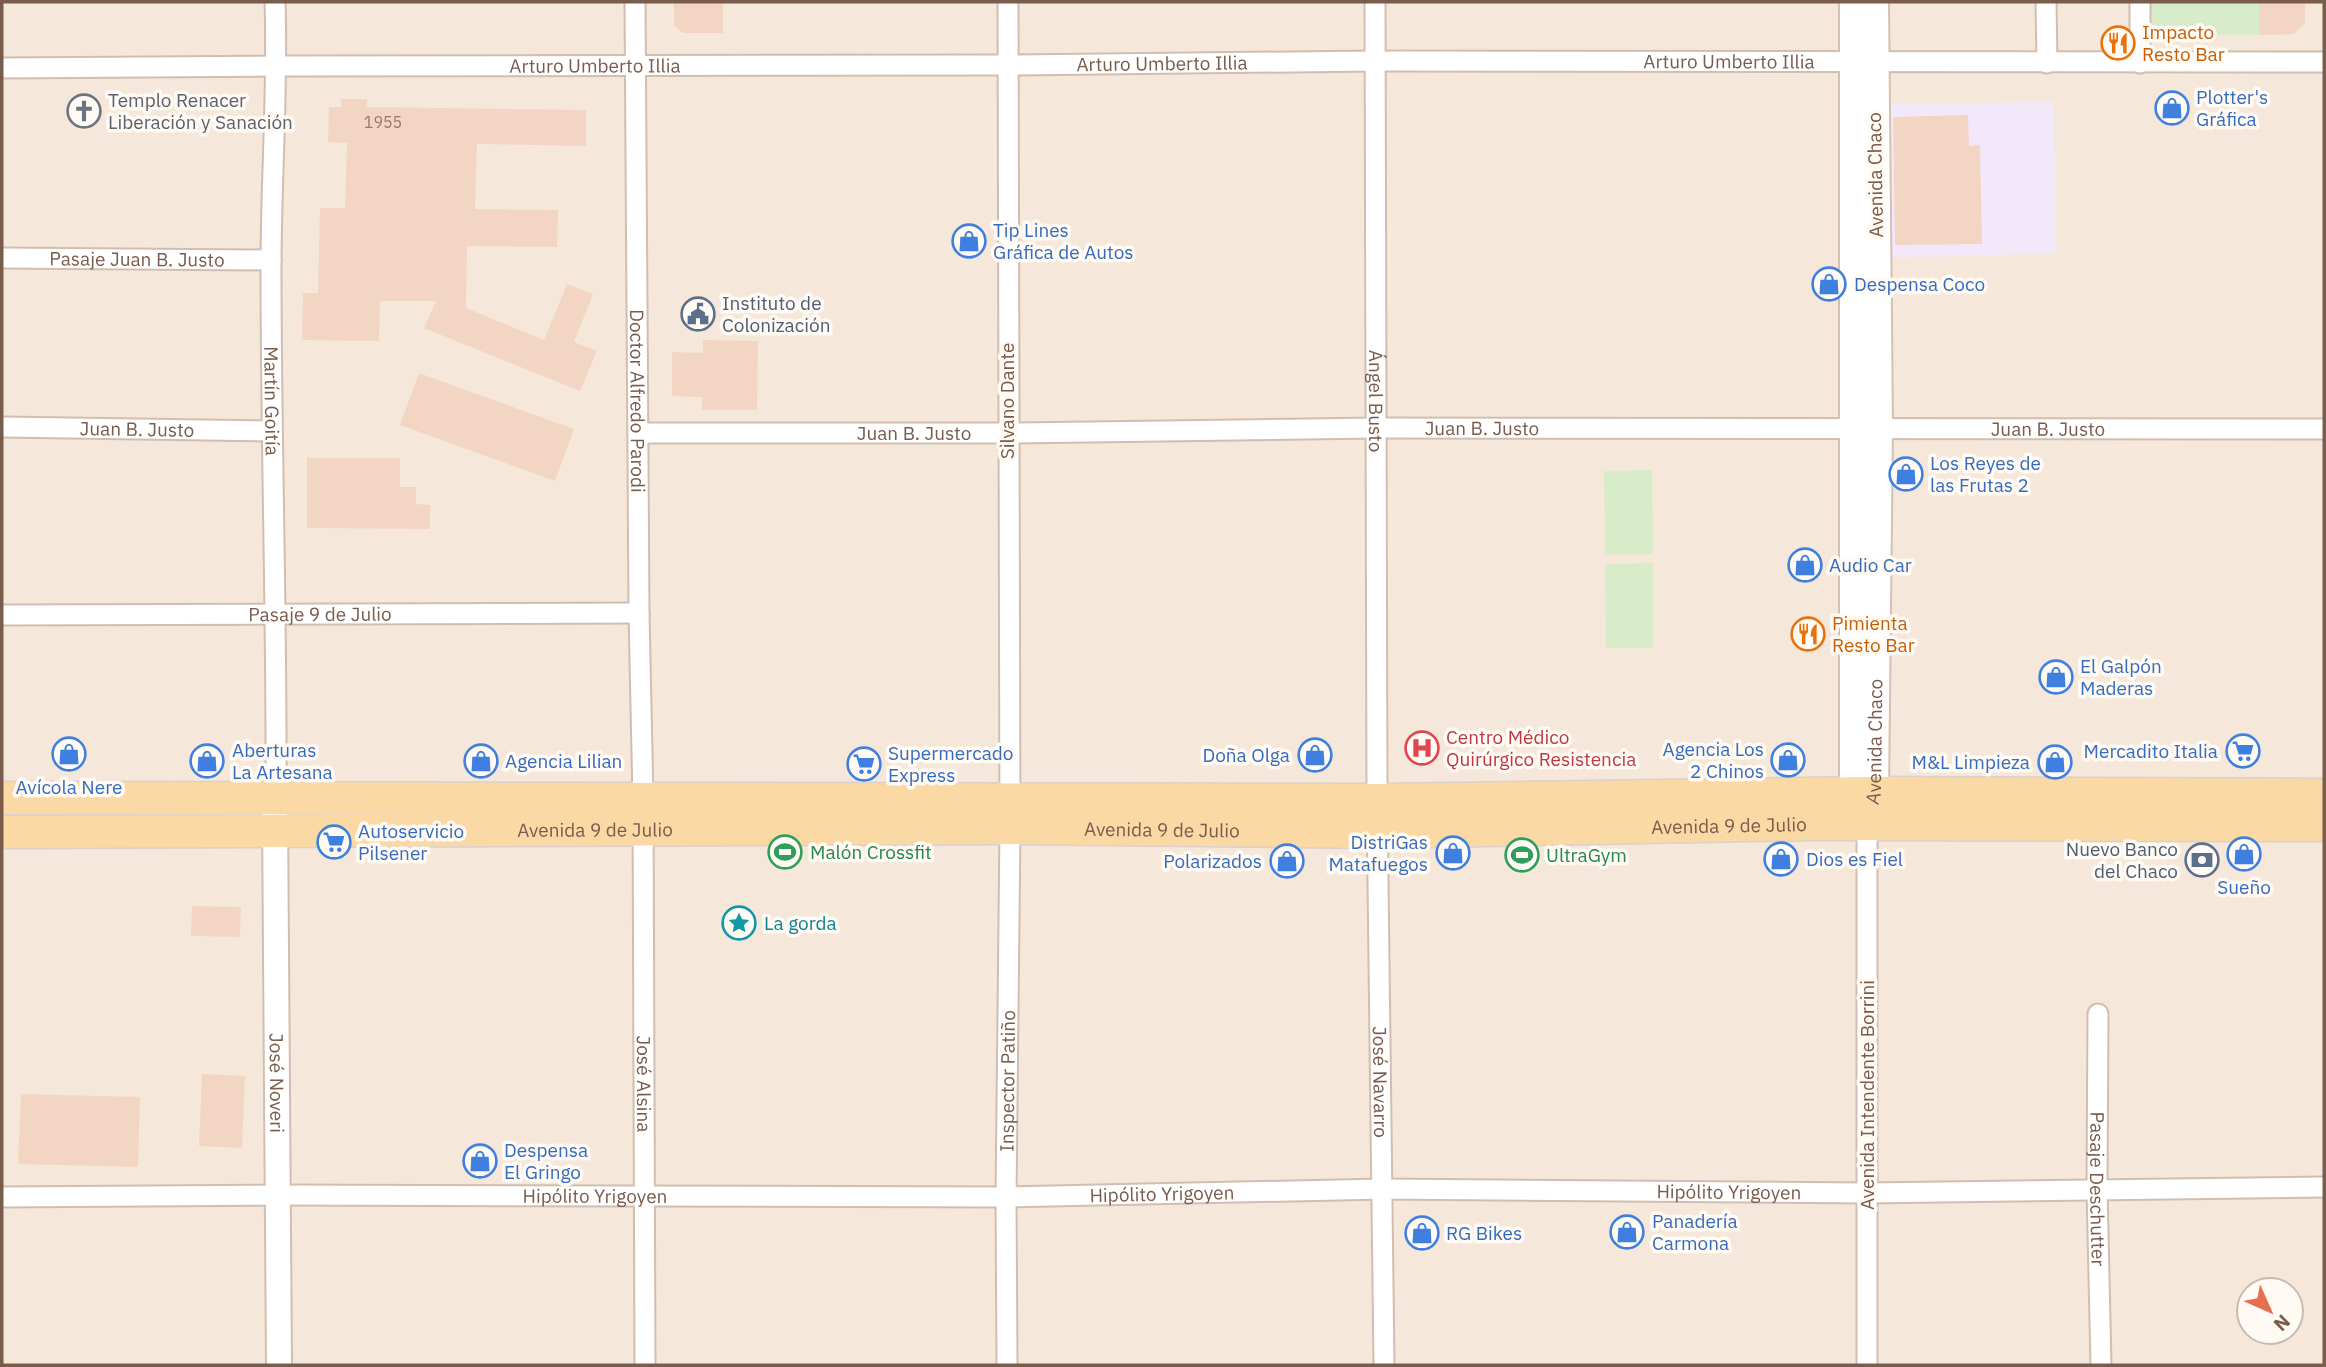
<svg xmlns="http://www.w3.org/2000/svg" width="2326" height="1367" font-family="'IBM Plex Sans',sans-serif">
  <rect width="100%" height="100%" fill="#fdf6ec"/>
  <!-- residential -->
  <path fill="#f5e8da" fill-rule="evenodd" d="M2,2H2324V1365H2ZM2249,1290H2291V1332H2249Z"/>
  <!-- education -->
  <path fill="#f3e8fa" d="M2054,102L2056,253L1891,258L1890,104Z"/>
  <!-- pitch -->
  <path fill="#d8ecc9" d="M2146,2H2304L2305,22L2294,34L2146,37Z
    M1652,470L1653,554L1605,555L1604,471Z
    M1653,563V648H1606L1605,564Z"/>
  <!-- building -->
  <path fill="#f3d5c3" d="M674,2H723V33H683L674,25Z
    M2259,2H2305V22L2294,34L2259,35Z
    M341,99H367V107L586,110V146L477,144L475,209L558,210L557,247L467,246L466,308L544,340L567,284L593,294L574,342L597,351L580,391L424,328L436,301H380L379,341L302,340L303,293H318L320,208H345L347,143L328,142L329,107H341Z
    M1968,115L1969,146L1980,145L1982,244L1895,245L1893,117Z
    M703,340L758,341L757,410H702V397L672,396V352L703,353Z
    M419,373L574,429L555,481L400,425Z
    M307,458H400V487H416V504L430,505V529L307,528Z
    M192,906L241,907L240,937L191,936Z
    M202,1074L245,1076L242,1148L199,1146Z
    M21,1094L140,1097L138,1167L18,1164Z"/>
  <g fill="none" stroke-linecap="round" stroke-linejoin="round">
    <defs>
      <g id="minor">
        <path id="s1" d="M275,2C278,90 271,179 271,267C271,445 277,622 276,799"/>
        <path id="s2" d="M635,2L639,613L643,800L645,1365"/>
        <path id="s3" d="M1375,2L1377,800L1384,1365"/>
        <path d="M2046,2L2047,63"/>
        <path d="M2140,2V63"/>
        <path id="s4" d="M2,68L277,66L1008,65L1375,61L2324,62"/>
        <path id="s5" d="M2,258L271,260"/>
        <path id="s6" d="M2,427L271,431"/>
        <path id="s7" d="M638,433H1007L1376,428L2324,429"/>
        <path id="s8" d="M2,615L639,613"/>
        <path d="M1867,825V1365"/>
        <path id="s9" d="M2098,1014L2097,1189L2101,1365"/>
        <path id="s10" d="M2,1197L279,1195L1006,1197L1383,1189L1867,1193L2324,1187"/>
        <path id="s11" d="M1007,1365L1006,1197L1010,828L1008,2"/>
      </g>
      <g id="tertiary">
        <path id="s12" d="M275,813L279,1365"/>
      </g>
      <g id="secondary">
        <path d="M1854,2V794L1861,812"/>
        <path id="s13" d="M1869,815L1874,793L1878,428L1874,2"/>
      </g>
      <g id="primary">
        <path d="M2,798L1377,800L1874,793L2324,795"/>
        <path id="s14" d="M2,832L1010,828L1379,832L1812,824L2324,825"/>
      </g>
    </defs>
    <!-- minor casing -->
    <use href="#minor" stroke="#d1beb0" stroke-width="23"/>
    <!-- tertiary casing -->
    <use href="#tertiary" stroke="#d1beb0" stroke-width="28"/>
    <!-- secondary casing -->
    <use href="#secondary" stroke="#d6c0b0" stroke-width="32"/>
    <!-- primary casing -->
    <use href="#primary" stroke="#dad1cd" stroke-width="35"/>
    <!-- minor -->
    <use href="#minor" stroke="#fff" stroke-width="19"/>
    <!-- tertiary -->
    <use href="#tertiary" stroke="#fff" stroke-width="24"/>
    <!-- secondary -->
    <use href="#secondary" stroke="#fff" stroke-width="28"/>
    <!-- primary -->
    <use href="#primary" stroke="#fbd9a5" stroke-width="32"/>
  </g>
  <!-- icons -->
  <defs>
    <symbol id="restaurant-ring" viewBox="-11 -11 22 22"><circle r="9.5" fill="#fffaf3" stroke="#e8710a" stroke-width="1.5"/><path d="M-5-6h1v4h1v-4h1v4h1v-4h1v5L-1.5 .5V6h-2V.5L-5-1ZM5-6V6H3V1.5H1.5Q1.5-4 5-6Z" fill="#e8710a"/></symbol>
    <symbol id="shop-ring" viewBox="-11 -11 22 22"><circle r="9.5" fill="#fffaf3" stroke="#3f7fe0" stroke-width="1.5"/><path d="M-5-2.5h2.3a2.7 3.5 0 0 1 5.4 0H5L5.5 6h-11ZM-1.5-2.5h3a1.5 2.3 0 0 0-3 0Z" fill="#3f7fe0"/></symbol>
    <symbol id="church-ring" viewBox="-11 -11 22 22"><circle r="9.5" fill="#fffaf3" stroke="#6b7280" stroke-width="1.5"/><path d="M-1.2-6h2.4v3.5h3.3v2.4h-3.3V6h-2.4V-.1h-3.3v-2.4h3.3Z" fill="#6b7280"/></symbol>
    <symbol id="civic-ring" viewBox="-11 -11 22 22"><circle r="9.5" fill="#fffaf3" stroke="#5c6f8a" stroke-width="1.5"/><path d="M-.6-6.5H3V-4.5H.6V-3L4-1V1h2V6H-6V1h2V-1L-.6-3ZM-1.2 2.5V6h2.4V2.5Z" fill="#5c6f8a"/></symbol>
    <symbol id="hospital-ring" viewBox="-11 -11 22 22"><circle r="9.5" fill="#fffaf3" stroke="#e0444e" stroke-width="1.5"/><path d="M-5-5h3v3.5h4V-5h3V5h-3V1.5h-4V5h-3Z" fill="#e0444e"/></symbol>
    <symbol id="supermarket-ring" viewBox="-11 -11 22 22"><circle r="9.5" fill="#fffaf3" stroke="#3f7fe0" stroke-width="1.5"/><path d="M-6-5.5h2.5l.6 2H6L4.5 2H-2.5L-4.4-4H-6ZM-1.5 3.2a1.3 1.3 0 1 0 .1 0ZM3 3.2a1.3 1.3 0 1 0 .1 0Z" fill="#3f7fe0"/></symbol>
    <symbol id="stadium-ring" viewBox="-11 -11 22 22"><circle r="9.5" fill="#fffaf3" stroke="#2e9e5b" stroke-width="1.5"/><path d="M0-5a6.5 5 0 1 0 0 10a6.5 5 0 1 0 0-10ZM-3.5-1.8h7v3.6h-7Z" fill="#2e9e5b"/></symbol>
    <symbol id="bank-ring" viewBox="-11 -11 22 22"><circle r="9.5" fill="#fffaf3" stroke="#5c6f8a" stroke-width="1.5"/><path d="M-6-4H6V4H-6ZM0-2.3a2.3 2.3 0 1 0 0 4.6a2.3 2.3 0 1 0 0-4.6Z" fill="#5c6f8a"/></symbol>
    <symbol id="sight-ring" viewBox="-11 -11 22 22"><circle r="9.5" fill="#fffaf3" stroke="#0f9aa8" stroke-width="1.5"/><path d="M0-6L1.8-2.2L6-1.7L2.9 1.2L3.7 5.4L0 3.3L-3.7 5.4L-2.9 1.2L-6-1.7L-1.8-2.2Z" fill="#0f9aa8"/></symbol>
  </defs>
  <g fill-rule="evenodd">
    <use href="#restaurant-ring" x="2099" y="24" width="38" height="38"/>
    <use href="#shop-ring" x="2153" y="89" width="38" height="38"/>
    <use href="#church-ring" x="65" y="92" width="38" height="38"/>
    <use href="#shop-ring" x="950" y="222" width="38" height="38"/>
    <use href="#shop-ring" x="1810" y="265" width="38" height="38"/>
    <use href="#civic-ring" x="679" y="295" width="38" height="38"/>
    <use href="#shop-ring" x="1887" y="455" width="38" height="38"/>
    <use href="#shop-ring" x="1786" y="546" width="38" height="38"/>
    <use href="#restaurant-ring" x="1789" y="615" width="38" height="38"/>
    <use href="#shop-ring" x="2037" y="658" width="38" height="38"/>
    <use href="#hospital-ring" x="1403" y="729" width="38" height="38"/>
    <use href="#supermarket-ring" x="2224" y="732" width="38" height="38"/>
    <use href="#shop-ring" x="50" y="735" width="38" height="38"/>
    <use href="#shop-ring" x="1296" y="736" width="38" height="38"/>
    <use href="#shop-ring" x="1769" y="741" width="38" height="38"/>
    <use href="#shop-ring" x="188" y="742" width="38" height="38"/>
    <use href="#shop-ring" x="462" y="742" width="38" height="38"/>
    <use href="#shop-ring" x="2036" y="743" width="38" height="38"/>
    <use href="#supermarket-ring" x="845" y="745" width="38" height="38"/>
    <use href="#supermarket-ring" x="315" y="823" width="38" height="38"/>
    <use href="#stadium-ring" x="766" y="833" width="38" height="38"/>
    <use href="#shop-ring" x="1434" y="834" width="38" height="38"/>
    <use href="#shop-ring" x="2225" y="835" width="38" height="38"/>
    <use href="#stadium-ring" x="1503" y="836" width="38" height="38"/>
    <use href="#shop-ring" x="1762" y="840" width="38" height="38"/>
    <use href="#bank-ring" x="2183" y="841" width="38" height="38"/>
    <use href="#shop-ring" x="1268" y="842" width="38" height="38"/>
    <use href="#sight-ring" x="720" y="904" width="38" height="38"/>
    <use href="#shop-ring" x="461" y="1142" width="38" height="38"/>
    <use href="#shop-ring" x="1608" y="1213" width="38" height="38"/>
    <use href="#shop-ring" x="1403" y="1214" width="38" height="38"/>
  </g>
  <g text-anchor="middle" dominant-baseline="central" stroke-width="7" stroke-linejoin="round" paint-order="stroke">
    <!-- number labels -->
    <g font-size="16" fill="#987a6a">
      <text x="383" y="122">1955</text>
    </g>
    <!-- food labels -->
    <g font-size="19" fill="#c56008" stroke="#fffaf3" text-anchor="start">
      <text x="2142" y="32">Impacto<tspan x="2142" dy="22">Resto Bar</tspan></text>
      <text x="1832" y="623">Pimienta<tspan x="1832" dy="22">Resto Bar</tspan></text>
    </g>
    <!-- street labels -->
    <g font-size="19" fill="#7a5c4d" stroke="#fffaf3">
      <text stroke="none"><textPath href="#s4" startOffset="1160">Arturo Umberto Illia</textPath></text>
      <text stroke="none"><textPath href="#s4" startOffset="1727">Arturo Umberto Illia</textPath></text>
      <text stroke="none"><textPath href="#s4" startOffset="593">Arturo Umberto Illia</textPath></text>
      <text transform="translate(1875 175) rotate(-91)">Avenida Chaco</text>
      <text stroke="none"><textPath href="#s5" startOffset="135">Pasaje Juan B. Justo</textPath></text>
      <text stroke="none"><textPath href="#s1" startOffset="399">Martín Goitía</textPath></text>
      <text stroke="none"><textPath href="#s2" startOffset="399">Doctor Alfredo Parodi</textPath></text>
      <text transform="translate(1007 401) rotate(-90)">Silvano Dante</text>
      <text stroke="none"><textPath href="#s3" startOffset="399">Ángel Busto</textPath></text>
      <text stroke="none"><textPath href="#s7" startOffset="844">Juan B. Justo</textPath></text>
      <text stroke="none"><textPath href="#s7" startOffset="1410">Juan B. Justo</textPath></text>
      <text stroke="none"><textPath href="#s6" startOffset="135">Juan B. Justo</textPath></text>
      <text stroke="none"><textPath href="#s7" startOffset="276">Juan B. Justo</textPath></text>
      <text stroke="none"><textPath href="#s8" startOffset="318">Pasaje 9 de Julio</textPath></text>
      <text stroke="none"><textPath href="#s13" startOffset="74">Avenida Chaco</textPath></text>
      <text stroke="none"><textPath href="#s14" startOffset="1727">Avenida 9 de Julio</textPath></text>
      <text stroke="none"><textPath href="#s14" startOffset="1160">Avenida 9 de Julio</textPath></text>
      <text stroke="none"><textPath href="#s14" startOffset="593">Avenida 9 de Julio</textPath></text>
      <text stroke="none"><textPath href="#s12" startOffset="270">José Noveri</textPath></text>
      <text stroke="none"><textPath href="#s11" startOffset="284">Inspector Patiño</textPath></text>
      <text stroke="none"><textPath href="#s3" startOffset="1080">José Navarro</textPath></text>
      <text stroke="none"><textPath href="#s2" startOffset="1082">José Alsina</textPath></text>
      <text transform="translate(1867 1095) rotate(-90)">Avenida Intendente Borrini</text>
      <text stroke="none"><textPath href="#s9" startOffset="175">Pasaje Deschutter</textPath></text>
      <text stroke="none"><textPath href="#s10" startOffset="1727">Hipólito Yrigoyen</textPath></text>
      <text stroke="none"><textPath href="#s10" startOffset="1160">Hipólito Yrigoyen</textPath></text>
      <text stroke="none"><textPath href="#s10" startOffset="593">Hipólito Yrigoyen</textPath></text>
    </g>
    <!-- shop labels -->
    <g font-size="19" fill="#366cbe" stroke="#fffaf3" text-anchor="start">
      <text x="2196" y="97">Plotter's<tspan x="2196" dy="22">Gráfica</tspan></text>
      <text x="993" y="230">Tip Lines<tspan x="993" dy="22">Gráfica de Autos</tspan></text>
      <text x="1854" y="284">Despensa Coco</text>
      <text x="1930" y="463">Los Reyes de<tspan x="1930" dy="22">las Frutas 2</tspan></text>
      <text x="1829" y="565">Audio Car</text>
      <text x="2080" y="666">El Galpón<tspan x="2080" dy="22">Maderas</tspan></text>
      <text x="1764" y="749" text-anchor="end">Agencia Los<tspan x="1764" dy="22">2 Chinos</tspan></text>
      <text x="232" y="750">Aberturas<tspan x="232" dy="22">La Artesana</tspan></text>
      <text x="2218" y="751" text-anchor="end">Mercadito Italia</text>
      <text x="888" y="753">Supermercado<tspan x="888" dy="22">Express</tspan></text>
      <text x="1290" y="755" text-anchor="end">Doña Olga</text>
      <text x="505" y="761">Agencia Lilian</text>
      <text x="2030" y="762" text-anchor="end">M&amp;L Limpieza</text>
      <text x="69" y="787" text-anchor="middle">Avícola Nere</text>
      <text x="358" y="831">Autoservicio<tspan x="358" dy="22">Pilsener</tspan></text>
      <text x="1428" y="842" text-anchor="end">DistriGas<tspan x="1428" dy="22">Matafuegos</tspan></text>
      <text x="1806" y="859">Dios es Fiel</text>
      <text x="1262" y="861" text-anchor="end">Polarizados</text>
      <text x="2244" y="887" text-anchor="middle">Sueño</text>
      <text x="504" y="1150">Despensa<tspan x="504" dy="22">El Gringo</tspan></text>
      <text x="1652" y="1221">Panadería<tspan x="1652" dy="22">Carmona</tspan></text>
      <text x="1446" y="1233">RG Bikes</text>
    </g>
    <!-- worship labels -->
    <g font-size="19" fill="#5b616d" stroke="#fffaf3" text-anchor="start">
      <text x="108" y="100">Templo Renacer<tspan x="108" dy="22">Liberación y Sanación</tspan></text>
    </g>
    <!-- service labels -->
    <g font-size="19" fill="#4e5e75" stroke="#fffaf3" text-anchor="start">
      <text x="722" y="303">Instituto de<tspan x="722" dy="22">Colonización</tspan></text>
      <text x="2178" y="849" text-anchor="end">Nuevo Banco<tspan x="2178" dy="22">del Chaco</tspan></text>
    </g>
    <!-- health labels -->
    <g font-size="19" fill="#be3a42" stroke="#fffaf3" text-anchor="start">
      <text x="1446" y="737">Centro Médico<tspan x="1446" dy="22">Quirúrgico Resistencia</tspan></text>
    </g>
    <!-- leisure labels -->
    <g font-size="19" fill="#27864d" stroke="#fffaf3" text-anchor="start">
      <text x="810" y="852">Malón Crossfit</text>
      <text x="1546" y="855">UltraGym</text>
    </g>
    <!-- culture labels -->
    <g font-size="19" fill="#0d838f" stroke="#fffaf3" text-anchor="start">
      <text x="764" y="923">La gorda</text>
    </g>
  </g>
  <!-- border -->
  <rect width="2326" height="1367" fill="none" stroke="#7a5c4d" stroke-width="7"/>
  <!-- north arrow -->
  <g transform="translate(2270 1311) rotate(135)"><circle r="33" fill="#fffaf3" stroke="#cabbb1" stroke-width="2"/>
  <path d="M0-5L12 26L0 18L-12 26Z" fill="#e76f51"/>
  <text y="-10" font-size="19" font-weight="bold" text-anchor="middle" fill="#7a5c4d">N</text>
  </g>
</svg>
